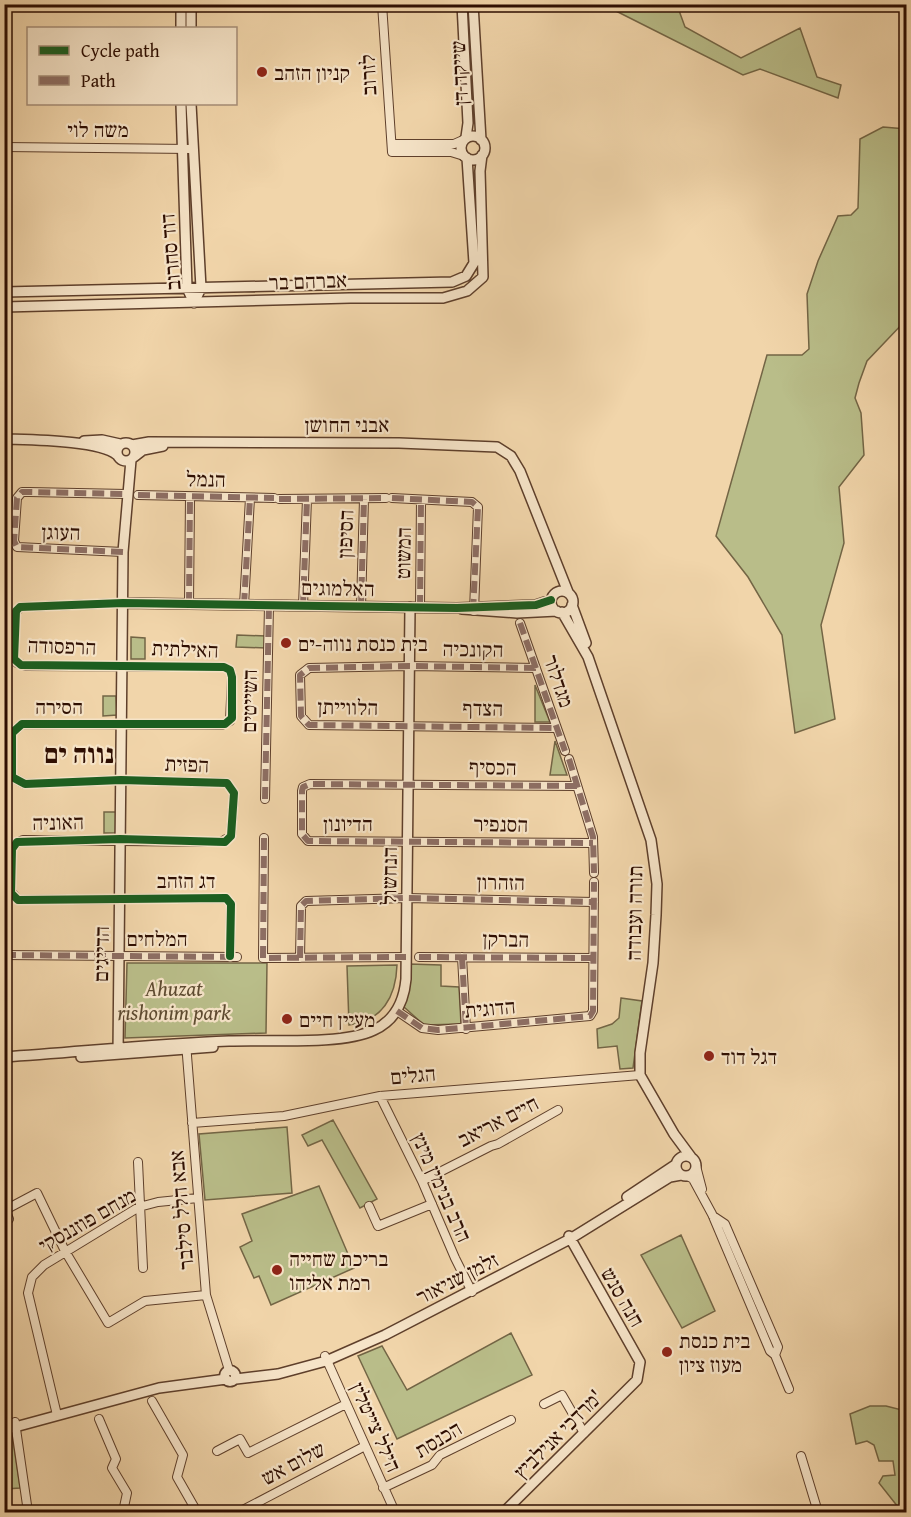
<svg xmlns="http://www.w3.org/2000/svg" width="911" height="1517" font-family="'Gentium Book Plus','Frank Ruhl Libre',serif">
  <rect width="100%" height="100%" fill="#f1d5aa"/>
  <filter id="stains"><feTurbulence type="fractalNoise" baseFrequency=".00333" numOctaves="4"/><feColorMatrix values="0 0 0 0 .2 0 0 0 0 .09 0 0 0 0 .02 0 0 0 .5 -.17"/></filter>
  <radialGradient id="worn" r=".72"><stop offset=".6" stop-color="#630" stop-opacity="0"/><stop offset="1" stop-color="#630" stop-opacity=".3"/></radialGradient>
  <!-- green -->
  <path fill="#b9bd89" stroke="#736545" stroke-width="1.5" d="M604,5H677L685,27L741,58L800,28L817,77L841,85L838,98L760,69L743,75Z
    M883,127L906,129V320L867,361L859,383L855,398L861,413L864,455L839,487L844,543L821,625L835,719L795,733L782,635L748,577L716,536L767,355H802L809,349L807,294L818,261L838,216L851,215L858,208L860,139Z
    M237,635L266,636V648L236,647Z
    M131,637L145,638V659H131Z
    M535,685L550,722H535Z
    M103,696H116L117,715L103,716Z
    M555,741L567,775H550Z
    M104,812H117V833H104Z
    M127,963H267L266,1033L125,1038Z
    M409,964L441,965V986L459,987L461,1024L424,1025L404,1007L409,987Z
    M397,965C396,997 382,1021 349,1025L347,966Z
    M621,998L642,1001L633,1068L620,1069L617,1046L598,1048L597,1029L612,1024L619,1018Z
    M333,1120L377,1199L360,1208L322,1140L308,1146L302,1135Z
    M287,1127L292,1193L205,1200L199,1134Z
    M319,1186L354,1268L271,1305L259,1276L254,1278L240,1247L252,1241L242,1214Z
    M681,1235L715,1311L682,1328L641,1255Z
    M511,1333L532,1375L397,1439L358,1356L382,1346L407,1390Z
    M870,1406H886L906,1411V1512H902L879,1483L883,1476L895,1475L893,1461H879L874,1445L867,1441L856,1444L850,1414Z
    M12,1434L20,1488L5,1489V1435Z"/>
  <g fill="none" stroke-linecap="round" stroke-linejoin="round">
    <defs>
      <path id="minor" d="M382,4L392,152H451L464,156
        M392,144H454L463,140
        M4,147L191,149
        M138,495L274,498
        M392,498L472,502L478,507L474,611
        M279,499L386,498
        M123,552L17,547L14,541L17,498L22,492H29L126,494
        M123,603L20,607L14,615V659L17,663L26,666L224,667L230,670L232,677L230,721L222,725L22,724L12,733V777L25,784L121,780L227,783L234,793L231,836L221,842L23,840L13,845L12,849L10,890L18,900L226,898L231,904L230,956
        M189,604L190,497
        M244,605L250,498
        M303,606L307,499
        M361,607L364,499
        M420,607L421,500
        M520,623L565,751
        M536,668L409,666L309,668L300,675L301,716L309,725L556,728
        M569,759L593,837L594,873
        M577,786L310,784L303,787L302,791V834L308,841L593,843
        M265,799L269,605
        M264,838L263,958L406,957
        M4,955L237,957
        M419,957L593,958
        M462,957L466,1029
        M300,958L301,906L306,901L407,898L594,902
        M397,1011L422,1028L438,1030L590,1016L593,1011L594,882
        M186,1043L206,1295L229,1370
        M380,1096L422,1181L455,1258L472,1292
        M192,1123L284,1116L380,1096L640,1075
        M138,1162L143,1268
        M696,1166L702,1189
        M688,1176L693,1179L712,1214L770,1351L775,1355L789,1389
        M422,1181L491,1146L498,1144L558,1110
        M369,1206L378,1226L432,1204
        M713,1216L725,1224L778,1347L775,1355
        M9,1219L5,1210L37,1193L65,1251L108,1323L145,1301L206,1295
        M325,1356L395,1512
        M152,1401L183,1455L177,1477L197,1512
        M544,1404L562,1395L584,1433
        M57,1415L28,1293L32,1277L44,1265L139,1207L158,1202L198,1198
        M99,1419L116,1459L112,1468L127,1493L124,1507L127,1512
        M15,1422L28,1512
        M217,1451L240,1439L248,1453L346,1404
        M801,1456L818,1512
        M383,1488L432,1465L440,1455L511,1420
        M239,1512L365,1446"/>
      <path id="tertiary" d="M181,4V28
        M191,4V28
        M462,4L468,123L466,137
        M473,4L481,140
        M181,104L187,288L194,303
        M191,104L201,288L194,303
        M461 148a12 12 0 1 1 24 0a12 12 0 1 1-24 0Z
        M4,292L452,282L466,276L474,263L467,158
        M4,307L350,298H443L467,291L483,277L480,171L482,155
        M4,439C29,440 99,440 117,455
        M84,441L102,440L120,444
        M117 452a9 9 0 1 1 18 0a9 9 0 1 1-18 0Z
        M132,445L149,442L399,443L497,447L511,456L520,471L568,592
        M134,457L143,450L163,446
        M551 602a11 11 0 1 1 22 0a11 11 0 1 1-22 0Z
        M123,603L457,608L536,605L551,600
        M572,605L586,643
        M462,609L517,613L557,611
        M562,612L588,657L651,840L657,884L656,915L653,963L640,1053V1075L674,1134L691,1157
        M118,1054L123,552L131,460
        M4,1057C79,1052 154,1044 229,1041C268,1039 340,1046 374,1030C396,1020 404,1001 406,979L410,607
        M81,1057L213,1047
        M676 1166a10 10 0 1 1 20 0a10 10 0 1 1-20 0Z
        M627,1197L675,1165
        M224.5 1376a5.5 5.5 0 1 1 11 0a5.5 5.5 0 1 1-11 0Z
        M236,1379L278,1374L326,1361L385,1335L570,1239L670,1177L681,1175
        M4,1430L159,1388L226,1379
        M504,1512L637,1380L640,1362L569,1236"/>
    </defs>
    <!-- minor casing -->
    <use href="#minor" stroke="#5e3f2b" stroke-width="10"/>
    <!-- tertiary casing -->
    <use href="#tertiary" stroke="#5e3f2b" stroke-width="12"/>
    <!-- minor -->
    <use href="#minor" stroke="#f6e4c8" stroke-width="8"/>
    <!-- tertiary -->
    <use href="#tertiary" stroke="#f6e4c8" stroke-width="9"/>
    <!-- quiet -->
    <path stroke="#8d6e63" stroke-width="6" stroke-dasharray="12 6" stroke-linecap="butt" d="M138,495L274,498
      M392,498L472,502L478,507L473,612
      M279,499L386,498
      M123,552L17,547L14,541L17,498L22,492H29L126,494
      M189,604L190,497
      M244,605L250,498
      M303,606L307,499
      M361,607L364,499
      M420,607L421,500
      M520,623L565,751
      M536,668L409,666L309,668L300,675L301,716L309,725L556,728
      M569,759L593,837L594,873
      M577,786L310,784L303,787L302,791V834L308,841L593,843
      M265,799L269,605
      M264,838L263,958L406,957
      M4,955L235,957
      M419,957L593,958
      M462,957L466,1029
      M300,958L301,906L306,901L407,898L594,902
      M397,1011L422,1028L438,1030L590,1016L593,1011L594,882"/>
    <defs>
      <path id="cycleway" d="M230,956L231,904L226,898L18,900L11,893L12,849L17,842L120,839L225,842L231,836L234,793L227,783L121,780L25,784L12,777V733L22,724H225L232,718V677L230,670L224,667L21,665L14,659L16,611L20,607L123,603L457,608L536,605L551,600"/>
    </defs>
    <!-- cycleway casing -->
    <use href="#cycleway" stroke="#f6e4c8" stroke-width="11"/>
    <!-- cycleway -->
    <use href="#cycleway" stroke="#1b5e20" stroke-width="8"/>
  </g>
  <!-- markers -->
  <g fill="#8f2418" stroke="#f6e4c8" stroke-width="2">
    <circle cx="262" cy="72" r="6"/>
    <circle cx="286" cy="643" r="6"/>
    <circle cx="287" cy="1019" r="6"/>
    <circle cx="709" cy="1056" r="6"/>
    <circle cx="277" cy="1270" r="6"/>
    <circle cx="667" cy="1352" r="6"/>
  </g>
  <g text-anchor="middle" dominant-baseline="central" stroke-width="4.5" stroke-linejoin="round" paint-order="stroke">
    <!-- poi labels -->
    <g font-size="21" fill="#2d0d01" stroke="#f6e4c8" text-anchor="start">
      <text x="274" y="72">קניון הזהב</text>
      <text x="298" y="643">בית כנסת נווה-ים</text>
      <text x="299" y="1019">מעיין חיים</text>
      <text x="721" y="1056">דגל דוד</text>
      <text x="289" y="1258">בריכת שחייה<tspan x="289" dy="24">רמת אליהו</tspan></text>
      <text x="679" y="1340">בית כנסת<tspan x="679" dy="24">מעוז ציון</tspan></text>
    </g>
    <!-- street labels -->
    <g font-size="21" fill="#2d0d01" stroke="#f6e4c8">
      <text transform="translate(459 73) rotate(-93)">שייקה דן</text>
      <text transform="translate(368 75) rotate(-93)">לזרוב</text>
      <text x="98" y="129">משה לוי</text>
      <text transform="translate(170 252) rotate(-95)">דוד סחרוב</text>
      <text transform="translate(308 281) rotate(-2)">אברהם בר</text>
      <text x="347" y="424">אבני החושן</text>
      <text transform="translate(206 479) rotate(1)">הנמל</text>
      <text transform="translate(61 532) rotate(1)">העוגן</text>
      <text transform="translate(345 534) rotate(-88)">הסיפון</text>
      <text transform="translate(403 553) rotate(-89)">המשוט</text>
      <text transform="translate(338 588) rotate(1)">האלמוגים</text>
      <text transform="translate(62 646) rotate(2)">הרפסודה</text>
      <text transform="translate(185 649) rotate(2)">האילתית</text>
      <text transform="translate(473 649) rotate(1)">הקונכיה</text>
      <text transform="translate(559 681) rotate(71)">מגדלור</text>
      <text transform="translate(249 701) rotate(-89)">השייטים</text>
      <text x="59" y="706">הסירה</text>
      <text transform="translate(348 707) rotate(1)">הלווייתן</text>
      <text transform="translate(483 708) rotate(1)">הצדף</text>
      <text transform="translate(187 764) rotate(2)">הפזית</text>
      <text transform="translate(493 767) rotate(1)">הכסיף</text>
      <text transform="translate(58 822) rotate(-1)">האוניה</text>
      <text x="348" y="823">הדיונון</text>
      <text transform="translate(501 824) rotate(1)">הסנפיר</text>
      <text transform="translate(389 876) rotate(-89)">הנחשול</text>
      <text x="186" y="880">דג הזהב</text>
      <text transform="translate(501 882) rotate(1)">הזהרון</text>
      <text transform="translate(634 913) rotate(-89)">תורה ועבודה</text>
      <text x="157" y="938">המלחים</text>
      <text transform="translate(506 939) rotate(1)">הברקן</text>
      <text transform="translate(101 954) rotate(-89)">הדייגים</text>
      <text transform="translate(490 1008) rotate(-5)">הדוגית</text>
      <text transform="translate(413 1075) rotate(-5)">הגלים</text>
      <text transform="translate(498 1121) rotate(-27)">חיים אריאב</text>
      <text transform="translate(442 1187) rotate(66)">הרב בנימין מינץ</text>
      <text transform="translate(181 1210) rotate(-95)">אבא הלל סילבר</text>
      <text transform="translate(87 1220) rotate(-30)">מנחם פוזננסקי</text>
      <text transform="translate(457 1278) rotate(-27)">זלמן שניאור</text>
      <text transform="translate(623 1297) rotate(60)">חנה סנש</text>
      <text transform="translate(376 1427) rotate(66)">הילל צייטלין</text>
      <text transform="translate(558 1434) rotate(-45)">מרדכי אנילביץ'</text>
      <text transform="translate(438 1439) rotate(-31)">הכנסת</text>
      <text transform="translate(293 1463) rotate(-28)">שלום אש</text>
    </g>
    <!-- park labels -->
    <g font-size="21" font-style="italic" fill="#5e4b31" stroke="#f6e4c8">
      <text x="174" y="988">Ahuzat<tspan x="174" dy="24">rishonim park</tspan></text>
    </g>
    <!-- district labels -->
    <g font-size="27" font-weight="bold" fill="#2d0d01" stroke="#f6e4c8">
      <text x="79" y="753">נווה ים</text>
    </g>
  </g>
  <!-- margin -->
  <rect width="911" height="1517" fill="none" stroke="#f1d5aa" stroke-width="24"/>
  <rect x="6" y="6" width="899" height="1505" fill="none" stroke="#2d0d01" stroke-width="3"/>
  <rect x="12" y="12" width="887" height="1493" fill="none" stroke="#2d0d01" stroke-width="1.5"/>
  <!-- legend -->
  <rect x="27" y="27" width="210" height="78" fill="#f6e4c8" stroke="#a68e78" stroke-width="1.5"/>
  <rect x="39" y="46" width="30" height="9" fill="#1b5e20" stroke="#a68e78" stroke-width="1.5"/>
  <text x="81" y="57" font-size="18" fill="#2d0d01">Cycle path</text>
  <rect x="39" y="76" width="30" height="9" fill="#8d6e63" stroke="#a68e78" stroke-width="1.5"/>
  <text x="81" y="87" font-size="18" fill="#2d0d01">Path</text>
  <rect width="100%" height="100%" filter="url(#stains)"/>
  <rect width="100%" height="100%" fill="url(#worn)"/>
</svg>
